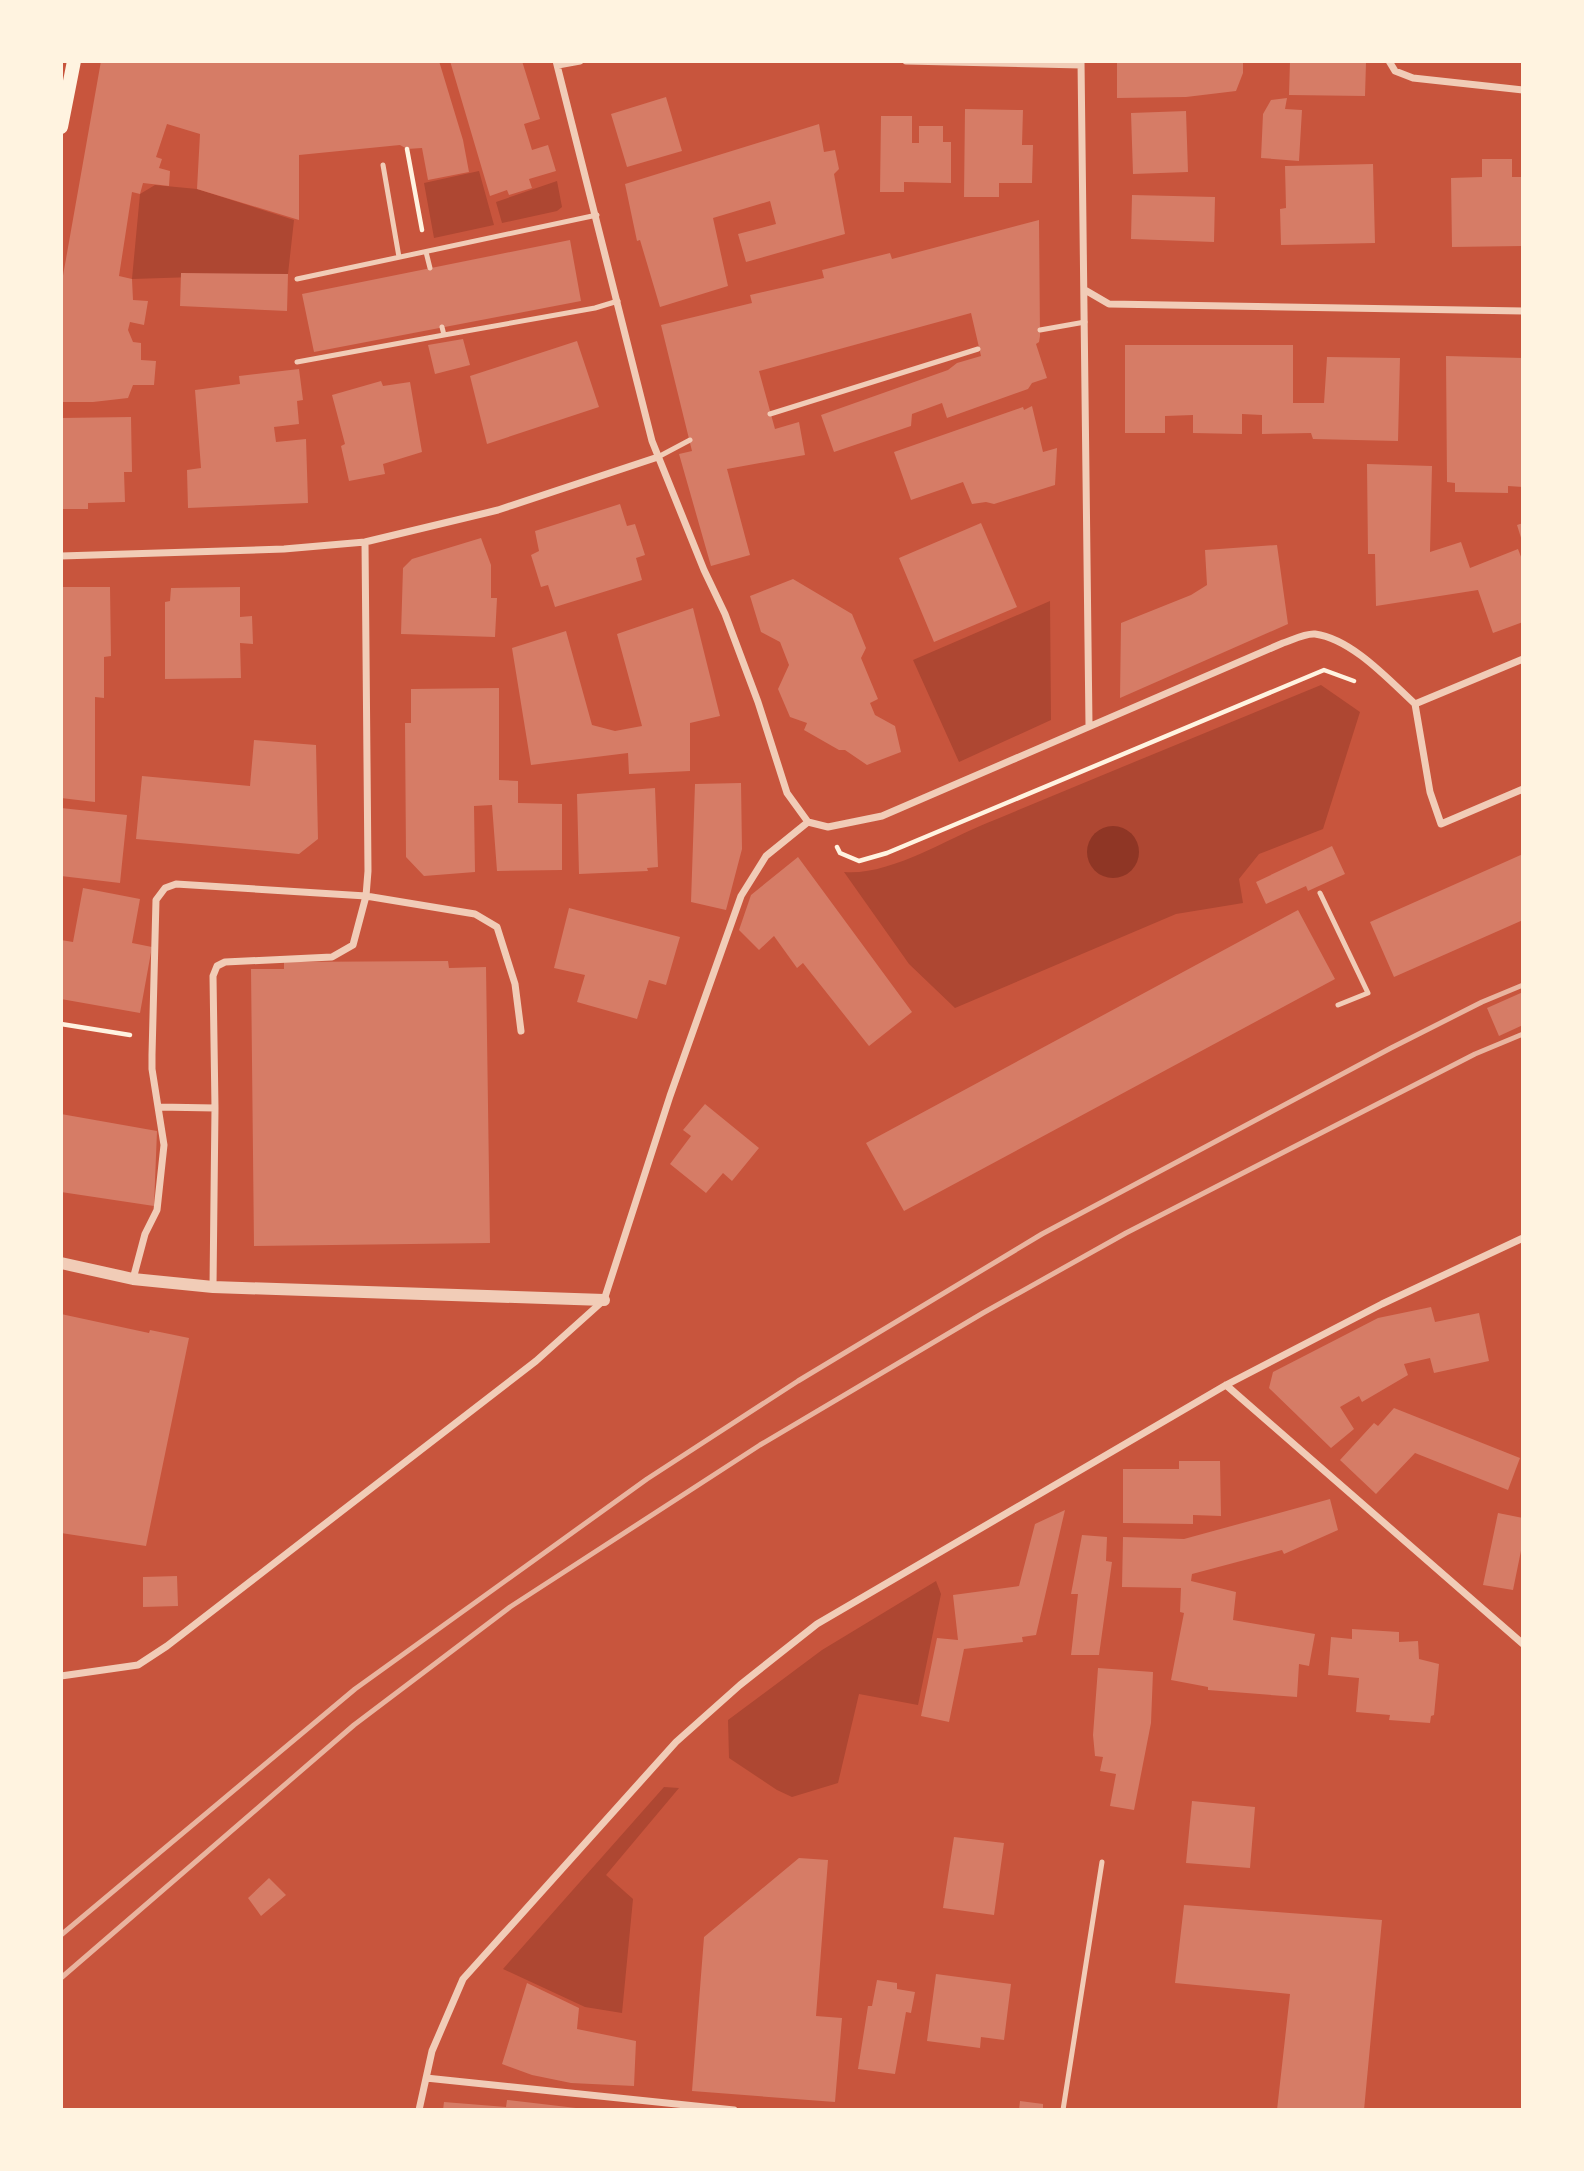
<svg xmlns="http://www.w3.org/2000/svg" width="1584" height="2171" font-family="Manrope,sans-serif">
  <rect width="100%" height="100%" fill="#c8553d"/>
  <!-- green -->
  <path fill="#ae4732" d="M479,171L494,225L434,238L424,183Z
    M557,181L562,207L557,211L502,223L496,202Z
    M155,185L197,189L294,220L288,274L132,279L140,194Z
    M1050,601L1051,720L959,762L913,660Z
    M1321,685L1360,712L1323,829L1259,854L1239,879L1243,903L1176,914L955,1008L909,964L844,872C889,876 945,840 987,823C1098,777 1209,731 1321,685Z
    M936,1581L941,1594L918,1705L859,1694L838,1783L792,1797L777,1790L729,1758L728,1720L822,1650Z
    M664,1787L679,1788L606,1875L633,1899L622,2013L585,2007L503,1969Z"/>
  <!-- water -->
  <path fill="#8f3625" d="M1087 852a26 26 0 1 1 52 0a26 26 0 1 1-52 0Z"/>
  <!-- building -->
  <path fill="#d67c66" d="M101,61H439L463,140L469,172L428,180L422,148L407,149L400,145L299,155V220L197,189L200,134L167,124L156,157L162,159L159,168L170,171L169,186L143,183L140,194L132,192L119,276L132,279L133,300L148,301L144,325L130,322L128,330L133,342L141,343V360L156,361L154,385H133L128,398L93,402H61V287Z
    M450,61H522L540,119L524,124L532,150L548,145L556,171L529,179L532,188L509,195L507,190L490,196Z
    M1117,61H1243V73L1236,91L1186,97L1117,98Z
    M1290,61L1366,63L1365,96L1289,95Z
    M666,97L682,151L627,167L611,114Z
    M1287,98L1285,109L1302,110L1299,161L1261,158L1263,114L1271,100Z
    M965,109L1023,110L1022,145H1033L1032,183H999V197H964Z
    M1186,111L1188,172L1133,174L1131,113Z
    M881,116H912V143H919V126H943V142H951V183L904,182V192H880Z
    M819,124L824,152L835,150L839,169L834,174L845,234L746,262L738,234L776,224L770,201L713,218L728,286L660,307L640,240L637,241L625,184Z
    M1482,159H1512V177H1523V246L1452,247L1451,178L1482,177Z
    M1373,164L1375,243L1281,245L1280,209L1286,208L1285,166Z
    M1132,195L1215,197L1214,242L1131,239Z
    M1039,220L1040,336L1039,342L1036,344L1047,378L1032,383L1028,389L947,418L942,403L912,414L911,426L834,452L821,415L948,370L957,363L981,356L971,313L759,371L775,429L799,422L805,455L727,469L750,555L711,566L679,454L692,451L661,325L752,303L750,295L824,278L822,270L890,253L892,259Z
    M570,240L581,301L314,352L302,294Z
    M181,273L288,274L287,311L180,306Z
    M463,339L470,365L435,374L428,345Z
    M577,341L599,407L487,444L470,376Z
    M1125,345H1293V403H1324L1327,357L1400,358L1398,441L1313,439L1311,433L1262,434V415L1242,414V434L1193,433V415L1165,416V433H1125Z
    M1446,356L1523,358V487L1508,486V493L1455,492V483L1447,482Z
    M299,369L303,400L297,401L299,424L274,427L276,442L306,439L308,503L188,508L187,470L201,468L195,390L240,384L239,376Z
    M381,381L383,386L410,382L422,452L383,464L385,474L349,481L341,446L345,444L332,395Z
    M1032,406L1043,452L1057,448L1055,485L994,504L986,502L972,504L963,482L911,500L894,452L1023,407L1024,410Z
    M131,417L132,472H124L125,502L88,503V509H61V418Z
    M1367,464L1432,466L1430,552L1461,542L1470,568L1518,549L1523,562V622L1493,633L1478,590L1376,606L1375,554H1368Z
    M620,504L627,526L635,524L645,555L636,558L642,580L555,607L548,585L541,587L531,555L539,551L535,531Z
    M981,523L1017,607L934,642L899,558Z
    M1523,523V540L1522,541L1517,525Z
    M481,538L491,565V598H497L495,637L401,634L403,568L412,559Z
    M1277,545L1288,624L1120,698L1121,623L1191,595L1207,585L1205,550Z
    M793,579L852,614L866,648L861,658L878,699L870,703L875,715L895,726L901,752L867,765L845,750H839L804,730L807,723L790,717L778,689L789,665L780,642L761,632L750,596Z
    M61,587H110L111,656L104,657V698L95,697V802L61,798Z
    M240,587V617L252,616L253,644L240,643L241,678L165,679V602L170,601L171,588Z
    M693,608L720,716L690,723V771L629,774L628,753L531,765L512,648L566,631L592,725L615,731L642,726L617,634Z
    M499,688V780L518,781V803L562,804V870L497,871L492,805L474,806L475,872L424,876L406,857L405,723H411V689Z
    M254,740L316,745L318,839L299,854L136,839L142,776L250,786Z
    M741,783L742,849L726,910L691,902L695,784Z
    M655,788L658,867L647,868L648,871L579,874L577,794Z
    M61,808L127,815L120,883L61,876Z
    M1332,846L1345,874L1308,891L1306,886L1266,904L1256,882Z
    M1523,854V920L1394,977L1370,922Z
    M798,857L912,1012L869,1046L803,963L797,968L774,936L759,950L739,930L751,895Z
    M83,888L140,899L132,943L152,947L140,1013L61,999V940L73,942Z
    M569,908L680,937L666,985L649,980L637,1019L577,1002L585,975L554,968Z
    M1298,910L1335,979L904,1211L866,1143Z
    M448,961L449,968L486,967L490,1243L254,1246L251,969H284V962Z
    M1523,992V1025L1499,1036L1487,1008Z
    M705,1104L759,1148L732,1181L723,1173L706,1193L670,1164L691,1136L683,1130Z
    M61,1114L157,1131L154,1206L61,1192Z
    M1431,1307L1435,1322L1479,1313L1489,1361L1434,1373L1430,1358L1404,1364L1408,1375L1362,1402L1359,1396L1340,1407L1354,1429L1331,1448L1269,1388L1273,1372L1378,1318Z
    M61,1314L149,1333L150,1330L189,1338L146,1546L61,1533Z
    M1394,1408L1520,1458L1508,1490L1415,1453L1376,1494L1340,1460L1374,1423L1378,1426Z
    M1179,1461H1220L1221,1516L1193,1515V1524L1123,1523V1469H1179Z
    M1330,1499L1338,1530L1284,1554L1282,1550L1192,1574L1191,1581L1236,1592L1233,1620L1315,1634L1309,1666L1299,1664L1297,1697L1208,1690V1687L1171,1680L1184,1613L1180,1612L1181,1588L1122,1587L1123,1537L1184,1539Z
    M1065,1510L1036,1635L1022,1637L1023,1642L964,1649L949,1722L921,1716L937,1638L958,1640L953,1595L1019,1586L1035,1524Z
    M1498,1513L1523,1518V1541L1513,1590L1483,1585Z
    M1082,1535L1107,1537L1106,1561L1112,1562L1099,1655H1071L1078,1594H1071Z
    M177,1576L178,1606L143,1607V1577Z
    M1352,1629L1399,1632V1642L1418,1641L1419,1659L1439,1664L1434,1715L1431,1716L1430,1723L1389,1720L1390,1715L1356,1712L1359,1678L1328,1675L1331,1637L1352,1639Z
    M1098,1668L1153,1672L1151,1723L1134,1810L1110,1806L1116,1774L1100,1771L1103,1757L1095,1756L1093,1735Z
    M1192,1801L1255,1807L1250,1868L1186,1863Z
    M954,1837L1004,1843L994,1915L943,1908Z
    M799,1858L828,1860L816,2016L842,2018L835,2102L692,2091L704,1937Z
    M269,1878L286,1895L261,1916L248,1898Z
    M1184,1905L1382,1920L1364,2110H1277L1290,1994L1175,1983Z
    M936,1974L1011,1984L1004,2040L981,2037L980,2048L927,2041Z
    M877,1980L897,1983V1989L915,1992L911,2013L906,2012L895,2074L858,2069L868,2006H872Z
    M527,1983L579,2008L577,2029L636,2041L634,2086L571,2083L532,2075L502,2064Z
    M507,2100L576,2108V2110H443L444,2102L506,2107Z
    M1020,2101L1043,2104V2110H1019Z"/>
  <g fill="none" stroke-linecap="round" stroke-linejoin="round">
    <!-- path -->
    <path stroke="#fff3e0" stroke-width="4.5" d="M407,149L422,230
      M837,847L840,853L859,861L887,853L1324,670L1354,681
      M61,1024L130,1035"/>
    <!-- service -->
    <path stroke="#f1ccb7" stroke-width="5" d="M383,165L399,257
      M426,252L430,268
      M297,279L597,215
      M442,327L444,335L595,308L618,301
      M1040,330L1085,322
      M297,362L444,335
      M770,414L978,349
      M658,457L690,440
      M1320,893L1368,993L1338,1005
      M1063,2110L1102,1862"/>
    <!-- minor -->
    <path stroke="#f1ccb7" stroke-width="7" d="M556,61L652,441L704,570L725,614L758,702L787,793L808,822L828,827L882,816L1283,643C1292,640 1306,633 1315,634C1352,639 1389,680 1415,704
      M906,61L1081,65
      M1081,61L1089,725
      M1389,61L1395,71L1413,78L1523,90
      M558,65L580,61
      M1085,290L1109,304L1523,311
      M61,556L284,549L365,542L498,510L658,457
      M1415,704L1430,792L1441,824L1523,789
      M1415,704L1523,659
      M158,1107L215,1108
      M133,1279L145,1234L157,1210L164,1145L152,1069V1055L156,900L165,888L176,884L366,896L475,914L497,927L515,984L521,1031
      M213,1287L215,1108L213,976L217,966L225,962L332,957L353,945L366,896L368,871L365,542
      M1226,1385L1523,1644
      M61,1676L138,1665L167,1646L536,1361L604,1300L670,1096L741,896L766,856L808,822
      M426,2078L734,2110
      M419,2110L432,2051L463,1979L676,1742L740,1685L817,1624L1226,1385L1382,1304L1523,1238"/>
    <!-- tertiary -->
    <path stroke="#f1ccb7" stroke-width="12" d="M61,1263L133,1279L213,1287L604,1300"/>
    <!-- secondary -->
    <path stroke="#fff3e0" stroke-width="14" d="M61,127L74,61"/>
    <!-- rail -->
    <path stroke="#e9b49f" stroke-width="5" d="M61,1935L355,1689L647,1479L798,1381L1042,1234L1391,1048L1482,1002L1523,985
      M61,1978L354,1725L510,1607L760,1445L983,1313L1126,1233L1475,1054L1523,1034"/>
  </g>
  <!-- border -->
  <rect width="1584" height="2171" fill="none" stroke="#fff3e0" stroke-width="126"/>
</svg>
